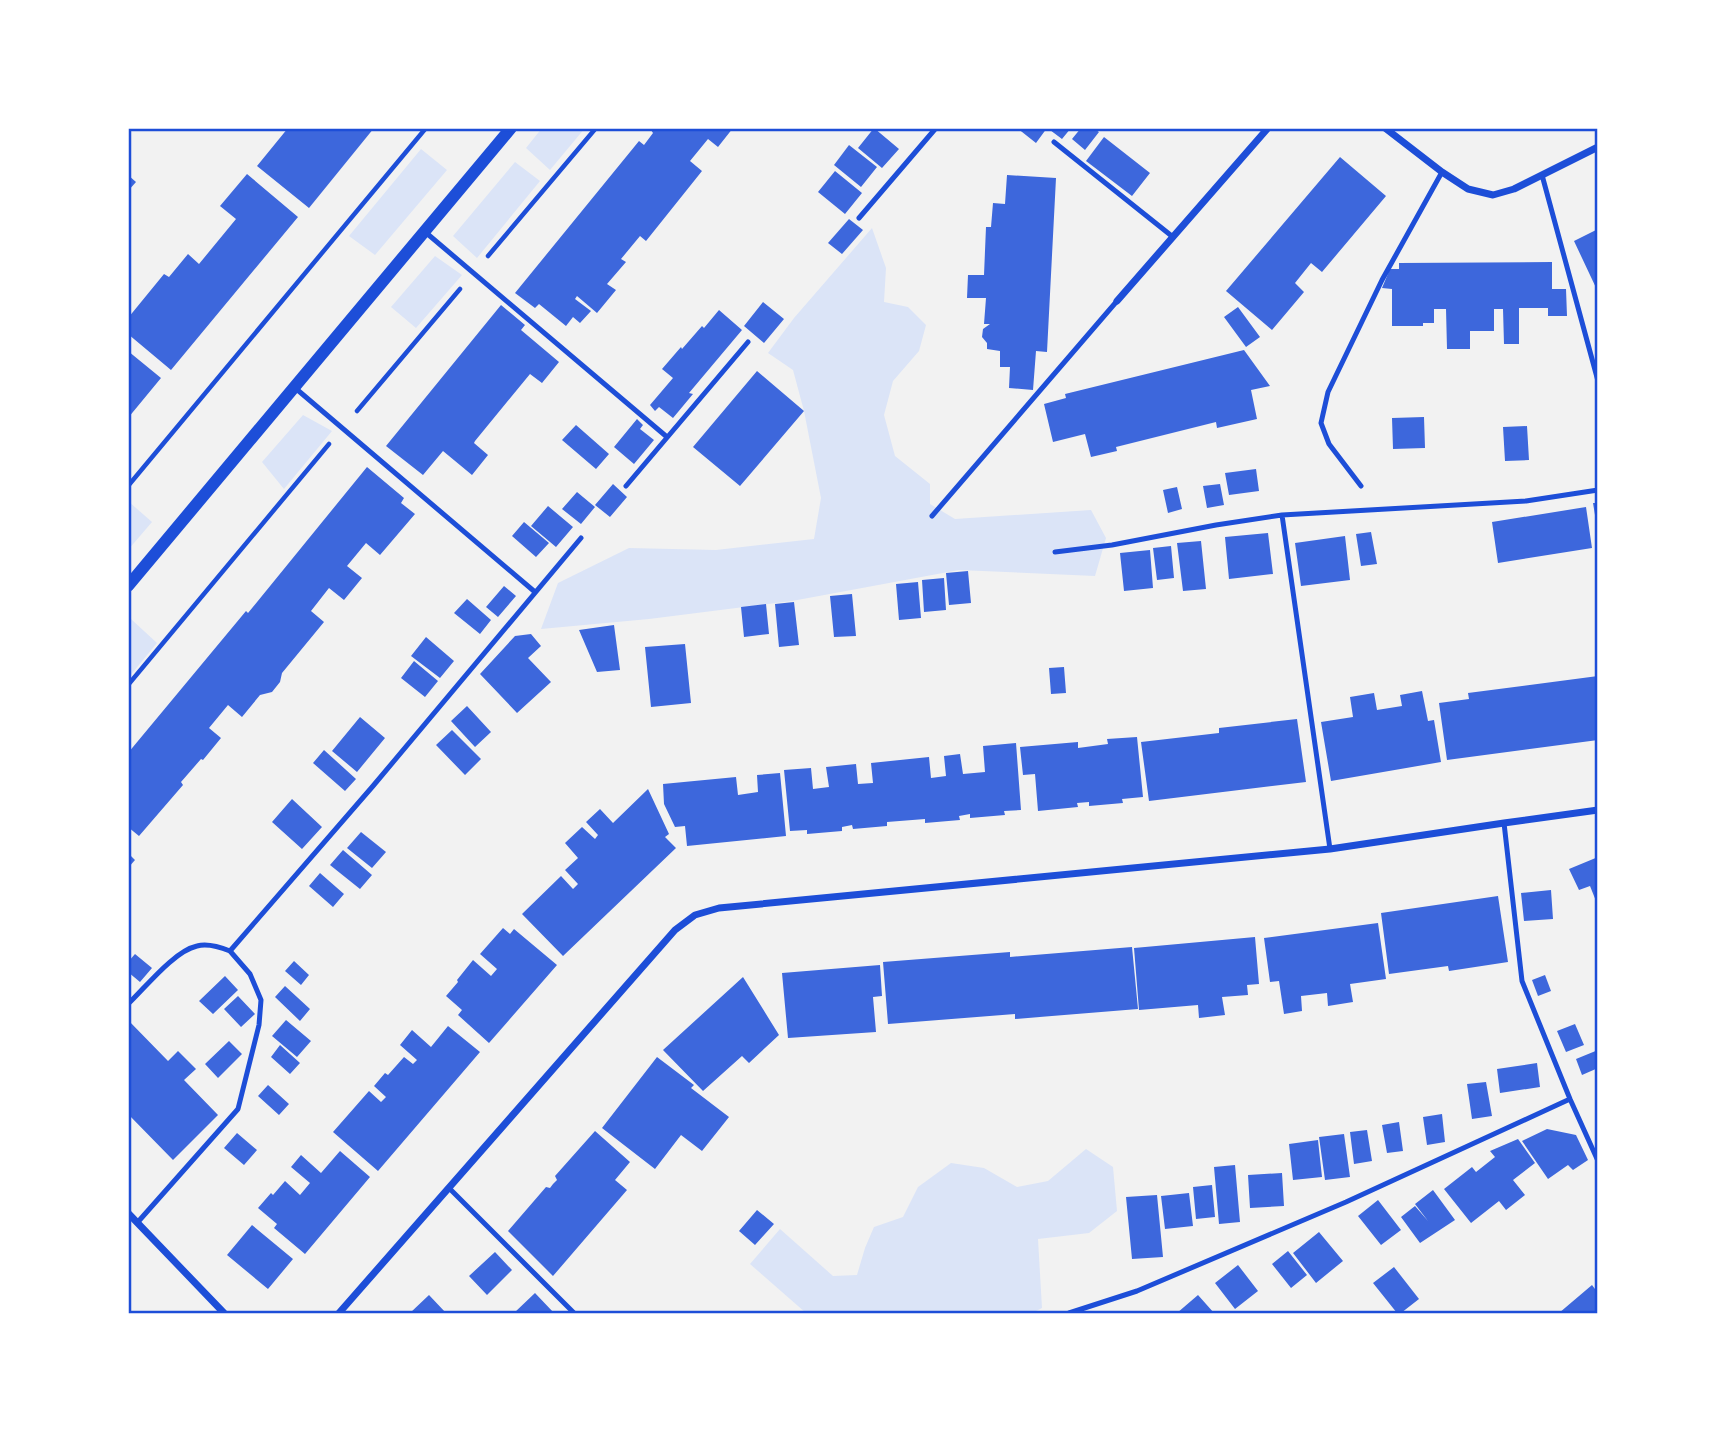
<svg xmlns="http://www.w3.org/2000/svg" width="1726" height="1441" font-family="'Source Sans 3',sans-serif">
  <rect width="100%" height="100%" fill="#f2f2f2"/>
  <!-- green -->
  <path fill="#dbe4f7" d="M542,128H585L550,170L526,148Z
    M421,149L447,170L375,255L349,236Z
    M515,162L540,181L477,258L453,236Z
    M872,228L886,268L884,302L908,307L926,325L919,351L893,381L884,415L895,456L930,484V504L955,519L1091,510L1106,538L1095,576L959,570L792,601L649,619L541,629L558,583L629,548L716,550L814,539L821,498L804,411L793,370L768,353L794,318Z
    M435,256L462,275L416,328L391,307Z
    M303,415L332,431L284,489L262,462Z
    M128,501L152,522L128,550Z
    M131,619L157,643L129,677L128,622Z
    M1086,1149L1113,1167L1117,1211L1089,1233L1038,1239L1042,1308L1032,1313H806L750,1264L780,1229L833,1276L857,1275L865,1248L874,1227L903,1217L918,1187L951,1163L984,1168L1017,1187L1048,1181Z"/>
  <!-- building -->
  <path fill="#3d67dc" d="M288,128H374L309,208L257,166Z
    M653,128H733L718,147L708,139L690,161L702,171L646,241L640,236L621,259L626,262L607,284L616,290L597,313L577,296L575,299L591,311L580,323L573,317L566,326L539,304L535,308L515,293L639,141L644,145L653,133L651,130Z
    M874,128L899,149L882,168L858,148Z
    M1017,128H1047L1036,143Z
    M1052,128H1071L1062,139L1050,130Z
    M1081,128H1093L1099,132L1085,150L1072,139Z
    M1104,137L1150,173L1132,196L1086,161Z
    M849,145L877,167L861,187L834,165Z
    M1340,157L1386,196L1322,272L1311,263L1295,283L1304,292L1272,330L1226,291Z
    M835,171L862,193L845,214L818,192Z
    M247,174L298,217L171,370L128,334V318L164,274L169,277L188,254L199,264L236,219L220,206Z
    M128,175L136,182L128,191Z
    M1007,175L1056,178L1047,352L1036,351L1033,390L1009,388L1010,367H1000V351L987,349V343L982,337L983,329L990,324H984L986,298H967L968,275H984L986,227H991L993,203L1005,204Z
    M849,219L863,230L842,254L828,243Z
    M1598,229V292L1574,241Z
    M1552,262V289H1566L1567,316H1548V308H1519V344H1504L1503,309H1494V331H1470V349H1447L1446,309H1434V323H1423V326H1392V289L1382,288L1390,269H1399V263Z
    M763,302L784,319L764,343L744,326Z
    M501,305L525,325L521,330L559,362L542,383L530,374L475,441L474,443L488,455L472,475L443,451L423,475L386,446Z
    M1238,307L1260,337L1246,347L1224,317Z
    M719,310L742,330L689,393L693,394L673,418L659,407L655,411L650,405L673,378L662,369L681,347L682,349L702,326L704,328Z
    M1244,350L1270,386L1251,390L1257,419L1217,428L1216,422L1116,447L1117,451L1091,457L1085,434L1053,442L1044,404L1066,398L1065,394Z
    M128,351L161,378L128,418Z
    M757,371L804,411L740,486L693,447Z
    M1424,417L1425,448L1393,449L1392,418Z
    M637,419L643,425L640,429L654,440L634,464L614,447Z
    M576,425L609,454L596,469L562,440Z
    M1527,426L1529,460L1505,461L1503,427Z
    M367,467L404,498L401,503L415,514L380,555L366,543L347,566L362,578L344,600L329,588L311,611L324,622L282,673L280,682L272,692L260,695L242,717L228,705L209,728L221,738L203,760L201,759L181,782L183,785L139,836L128,827V753L246,611L248,613Z
    M1256,469L1259,491L1229,495L1225,473Z
    M613,484L627,497L610,517L595,505Z
    M1220,484L1224,505L1207,508L1203,486Z
    M1177,487L1182,509L1168,513L1163,490Z
    M577,492L595,507L581,524L562,509Z
    M1593,503H1598V527H1597Z
    M548,506L573,527L556,547L531,526Z
    M1586,507L1592,548L1498,563L1492,522Z
    M524,522L549,543L536,557L512,536Z
    M1371,532L1377,564L1361,566L1356,534Z
    M1268,533L1273,574L1229,579L1225,537Z
    M1345,536L1350,580L1301,586L1295,543Z
    M1201,541L1206,589L1183,591L1177,543Z
    M1171,546L1174,578L1157,580L1153,548Z
    M1150,550L1153,588L1124,591L1120,553Z
    M968,571L971,603L949,605L946,573Z
    M944,578L946,610L924,612L922,580Z
    M918,582L921,618L899,620L896,584Z
    M504,586L516,596L498,617L486,607Z
    M852,594L856,636L834,637L830,596Z
    M467,599L491,620L480,634L454,613Z
    M794,602L799,645L779,647L775,604Z
    M766,604L769,634L744,637L741,607Z
    M614,625L620,670L597,672L579,630Z
    M531,634L541,646L528,658L551,682L517,713L480,674L515,636Z
    M426,637L454,661L440,678L411,656Z
    M685,644L691,703L651,707L645,647Z
    M414,661L438,681L425,697L401,678Z
    M1064,667L1066,693L1051,694L1049,668Z
    M1598,676V740L1447,760L1439,703L1469,699L1468,693Z
    M1422,691L1428,721L1434,720L1441,762L1331,781L1321,722L1353,717L1350,697L1374,693L1377,710L1402,706L1400,695Z
    M467,706L491,732L475,747L451,721Z
    M360,717L385,738L357,772L332,751Z
    M1297,719L1306,782L1149,801L1141,742L1219,733V728Z
    M452,730L481,759L465,775L436,745Z
    M1137,737L1143,797L1122,799L1123,803L1089,806V802L1077,803L1078,807L1038,811L1035,774L1023,775L1020,747L1078,742V748L1108,744L1107,739Z
    M1016,743L1021,810L1004,811L1005,815L970,818V814L959,816L960,820L925,823V819L887,822V826L853,829L852,825L842,827V831L807,834V830L790,831L784,770L811,768L813,789L829,787L826,767L856,764L858,784L873,783L871,763L929,757L931,778L946,776L944,756L960,754L963,774L985,772L983,746Z
    M324,750L356,779L345,791L313,763Z
    M780,773L786,836L687,846L685,826L675,827L664,804L663,784L736,777L738,795L758,792L757,775Z
    M648,789L669,834L665,837L676,848L563,956L522,914L561,876L573,889L578,884L565,870L578,858L565,843L582,827L595,839L598,835L586,822L600,809L613,823Z
    M292,799L322,827L302,849L272,822Z
    M361,832L386,852L372,868L347,848Z
    M343,850L372,875L360,889L330,865Z
    M128,853L135,860L128,868Z
    M1598,857V906L1590,886L1579,890L1569,869Z
    M320,873L344,894L333,907L309,886Z
    M1551,890L1553,919L1524,921L1521,893Z
    M1498,896L1508,962L1449,971L1448,966L1389,974L1381,913Z
    M1378,923L1386,979L1350,984L1353,1002L1328,1006L1327,993L1301,996L1302,1011L1284,1014L1279,981L1270,982L1264,938Z
    M503,928L510,934L514,929L557,965L489,1043L458,1015L462,1010L446,996L458,982L457,980L473,960L491,976L497,969L480,954Z
    M1255,937L1259,984L1247,985L1248,995L1222,997L1225,1015L1199,1018L1198,1005L1139,1010L1134,948Z
    M1132,947L1138,1009L1015,1019V1014L888,1024L883,962L1010,952V957Z
    M135,954L152,968L140,982L128,972V962Z
    M294,961L309,975L301,985L285,971Z
    M880,965L882,996L873,997L876,1032L788,1038L782,973Z
    M1545,975L1551,991L1538,996L1532,980Z
    M225,976L238,990L213,1014L199,1001Z
    M743,977L779,1035L749,1063L742,1056L703,1091L663,1050Z
    M285,986L310,1009L300,1021L275,997Z
    M238,996L255,1014L241,1027L224,1009Z
    M128,1020L168,1061L178,1051L196,1069L184,1080L218,1115L173,1160L128,1114Z
    M286,1020L311,1041L297,1057L272,1036Z
    M1575,1024L1584,1045L1566,1052L1557,1031Z
    M448,1026L480,1052L378,1171L333,1132L369,1091L381,1102L386,1097L374,1086L385,1073L388,1075L404,1057L413,1064L417,1060L400,1045L412,1030L431,1047Z
    M229,1041L242,1054L218,1078L205,1064Z
    M280,1045L300,1063L290,1074L271,1057Z
    M1598,1050V1068L1582,1075L1576,1059Z
    M657,1057L694,1085L691,1088L729,1117L702,1151L681,1135L655,1169L602,1128Z
    M1537,1063L1540,1087L1500,1093L1497,1069Z
    M1486,1082L1492,1116L1472,1119L1467,1084Z
    M268,1085L289,1104L279,1115L258,1096Z
    M1442,1114L1445,1142L1427,1145L1423,1117Z
    M1399,1122L1403,1151L1387,1153L1382,1125Z
    M1547,1129L1576,1135L1588,1160L1573,1170L1568,1165L1548,1179L1522,1141Z
    M1367,1130L1372,1161L1354,1164L1350,1132Z
    M595,1131L630,1162L615,1180L627,1190L553,1276L508,1231L546,1187L550,1188L553,1184L557,1180L555,1176Z
    M237,1133L257,1150L244,1165L224,1148Z
    M1344,1134L1350,1177L1325,1180L1319,1137Z
    M1518,1139L1535,1163L1513,1180L1525,1195L1506,1210L1499,1201L1471,1223L1444,1189L1472,1167L1476,1172L1495,1157L1490,1151Z
    M1318,1140L1322,1177L1293,1180L1289,1144Z
    M340,1151L370,1177L305,1254L274,1228L277,1224L258,1208L271,1193L273,1195L285,1181L300,1195L310,1183L291,1167L301,1155L321,1173Z
    M1235,1165L1240,1222L1219,1224L1214,1167Z
    M1282,1173L1284,1206L1250,1208L1248,1175Z
    M1212,1185L1215,1217L1196,1219L1193,1187Z
    M1433,1190L1455,1220L1420,1243L1401,1217L1415,1206L1428,1221L1415,1204Z
    M1189,1193L1193,1226L1165,1229L1161,1196Z
    M1157,1195L1163,1257L1132,1259L1126,1197Z
    M1378,1200L1401,1230L1381,1245L1358,1216Z
    M757,1210L774,1224L755,1245L739,1231Z
    M252,1225L293,1259L268,1289L227,1255Z
    M1319,1232L1343,1261L1316,1283L1293,1253Z
    M1288,1251L1307,1275L1291,1288L1272,1264Z
    M495,1252L512,1270L487,1295L469,1276Z
    M1238,1265L1258,1291L1235,1309L1215,1283Z
    M1394,1267L1419,1299L1401,1313H1397L1373,1283Z
    M1592,1285L1595,1289L1598,1287V1313H1559Z
    M535,1293L554,1313H514Z
    M429,1295L446,1313H410Z
    M1198,1295L1214,1313H1177Z"/>
  <g fill="none" stroke-linecap="round" stroke-linejoin="round">
    <!-- path -->
    <path stroke="#1d4ed8" stroke-width="4.5" d="M488,256L596,128
      M357,411L460,289
      M128,486L426,128
      M128,685L329,444"/>
    <!-- service -->
    <path stroke="#1d4ed8" stroke-width="5" d="M1054,142L1173,237
      M1542,175L1598,381
      M859,218L936,128
      M424,231L667,437
      M294,387L535,592
      M626,486L748,342
      M1361,486L1329,444L1321,423L1328,392L1382,280L1442,172
      M1282,515L1330,849
      M932,516L1117,301
      M1055,552L1112,545L1216,525L1282,515L1526,501L1598,490
      M1504,823L1522,981L1570,1099L1598,1161
      M128,1004C145,988 174,951 197,946C208,943 220,947 230,951
      M449,1188L574,1313
      M137,1223L238,1109L259,1025L261,1000L250,974L230,951L373,786L581,538
      M1069,1313L1137,1291L1346,1202L1570,1099"/>
    <!-- minor -->
    <path stroke="#1d4ed8" stroke-width="7" d="M1385,128L1442,172L1468,189L1493,195L1514,189L1598,147
      M1117,301L1268,128
      M128,1213L224,1313
      M339,1313L675,930L695,915L719,908L1330,849L1504,823L1598,810"/>
    <!-- tertiary -->
    <path stroke="#1d4ed8" stroke-width="12" d="M128,586L511,128"/>
  </g>
  <!-- border -->
  <rect width="1726" height="1441" fill="none" stroke="#ffffff" stroke-width="259"/>
  <rect x="130" y="130" width="1466" height="1182" fill="none" stroke="#1d4ed8" stroke-width="2.5"/>
</svg>
